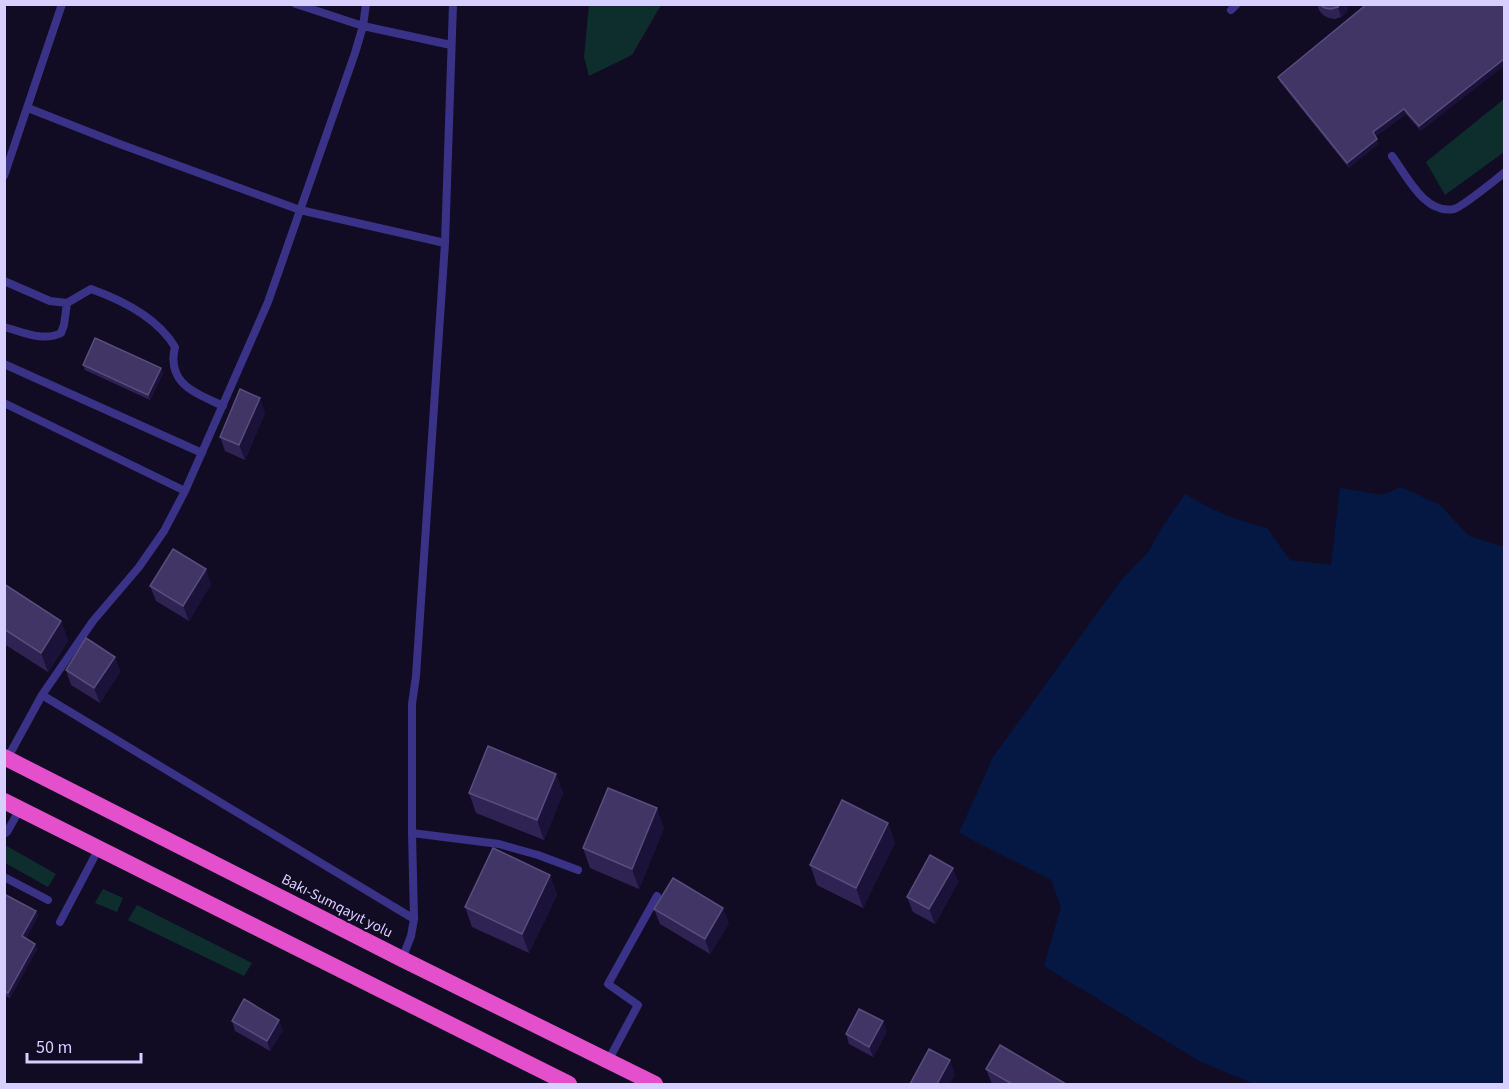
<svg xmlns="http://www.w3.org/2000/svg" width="1509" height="1089" font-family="'Source Sans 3',sans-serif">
  <rect width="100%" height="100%" fill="#110c24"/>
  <!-- green -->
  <path fill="#0e2e2e" d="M589,5V4L661,5L632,55L589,76L584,57Z
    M1504,99V152L1445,195L1426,162Z
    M5,845L56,874L48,887L5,863Z
    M103,889L123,898L117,912L95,903Z
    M137,905L252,963L244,976L128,920Z"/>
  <!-- water -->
  <path fill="#051844" d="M1401,487L1440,505L1469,536L1504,547V1084H1254L1199,1061L1044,966L1061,907L1051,880L959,833L993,757L1119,583L1149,551L1163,526L1185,494C1214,511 1235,520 1267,528L1290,560L1331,565L1340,488L1382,495Z"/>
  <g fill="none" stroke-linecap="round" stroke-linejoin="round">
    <!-- service -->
    <path stroke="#3a3287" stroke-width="8" d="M296,4L363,26L451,45
      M1231,10L1237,4
      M28,108L117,143L300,210L445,243
      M1392,156C1407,176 1425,215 1454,209C1462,207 1495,180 1504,173
      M4,176L62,4
      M4,281L50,301L67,303L91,289C122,300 157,317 175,347C166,384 196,393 223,406
      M4,327C23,332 43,342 61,333L64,325L67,303
      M4,364L202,453
      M4,403L185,491L164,531L139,567L93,621L42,695L414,919
      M185,491L268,302L355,53L363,26L366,4
      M7,759L42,695
      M412,833L499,844L538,855L578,870
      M4,834L7,832L20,809
      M4,877L48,900
      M60,922L99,848
      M402,959L411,936L414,919L412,833V704L416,676L445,243L453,4
      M608,1061L638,1005L608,984L657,896"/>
    <!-- trunk -->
    <path stroke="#e450cb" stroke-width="16" d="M4,757L402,959L655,1084
      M4,801L569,1084"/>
  </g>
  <!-- wall -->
  <path fill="#2f2354" d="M1317,4H1349L1346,13L1341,17L1335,19L1329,18L1323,15L1319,10Z
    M1504,4L1421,131L1406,114L1375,137L1378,144L1349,168L1280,82L1278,77Z
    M83,365L161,368L163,373L150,400L85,370Z
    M265,413L245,460L225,451L220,437Z
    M4,584L61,621L68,641L48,672L4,644Z
    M211,584L189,621L156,601L150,586Z
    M115,657L120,672L100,703L71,685L66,670Z
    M556,774L563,793L544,840L476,813L469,793Z
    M888,823L895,843L863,908L817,885L810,865Z
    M664,828L639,889L590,868L583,848Z
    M953,868L958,882L935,924L913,912L907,897Z
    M550,875L557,895L529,953L472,927L465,907Z
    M4,894L36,911L38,916L26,938L35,944L37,949L10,998L4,995Z
    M654,909L729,923L710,954L660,924Z
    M232,1021L283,1030L270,1051L235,1031Z
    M887,1031L873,1057L849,1044L846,1034Z
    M986,1069L1067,1084H992Z"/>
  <!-- shaded-wall -->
  <path fill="#1b1239" d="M1340,4H1349L1346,13L1341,17L1338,7Z
    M1504,59V66L1421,131L1419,126Z
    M1404,109L1406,114L1375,137L1373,132Z
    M1377,139L1378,144L1349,168L1347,163Z
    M161,368L163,373L150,400L148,395Z
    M260,398L265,413L245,460L239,445Z
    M206,569L211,584L189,621L183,606Z
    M61,621L68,641L48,672L41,653Z
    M115,657L120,672L100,703L94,688Z
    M556,774L563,793L544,840L537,820Z
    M657,808L664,828L639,889L632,869Z
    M888,823L895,843L863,908L856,888Z
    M953,868L958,882L935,924L929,909Z
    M550,875L557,895L529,953L522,934Z
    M723,908L729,923L710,954L705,939Z
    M36,911L38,916L24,942L22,936Z
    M35,944L37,949L10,998L8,993Z
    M279,1020L283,1030L270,1051L267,1041Z
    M883,1021L887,1031L873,1057L869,1047Z
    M950,1060L955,1075L950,1084H937Z"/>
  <!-- building -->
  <path fill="#413566" stroke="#584e7e" stroke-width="1.5" d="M1319,4H1340L1338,7L1331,9L1325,8Z
    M1367,4H1504V59L1419,126L1404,109L1373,132L1377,139L1347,163L1278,77Z
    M95,338L161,368L148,395L83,365Z
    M240,389L260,398L239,445L220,437Z
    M173,549L206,569L183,606L150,586Z
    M4,584L61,621L41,653L4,629Z
    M86,638L115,657L94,688L66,670Z
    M488,746L556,774L537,820L469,793Z
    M608,788L657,808L632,869L583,848Z
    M842,800L888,823L856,888L810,865Z
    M493,848L550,875L522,934L465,907Z
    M930,855L953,868L929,909L907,897Z
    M673,878L723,908L705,939L654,909Z
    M4,894L36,911L22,936L35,944L8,993L4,991Z
    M244,999L279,1020L267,1041L232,1021Z
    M859,1009L883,1021L869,1047L846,1034Z
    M1000,1045L1066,1084H1012L986,1069Z
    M929,1049L950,1060L937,1084H910Z"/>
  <g text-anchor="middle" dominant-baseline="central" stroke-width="4.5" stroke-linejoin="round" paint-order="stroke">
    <!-- street labels -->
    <g font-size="15" fill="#d7cfff" stroke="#110c24">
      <text transform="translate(337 906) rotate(27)">Bakı-Sumqayıt yolu</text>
    </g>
  </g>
  <!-- border -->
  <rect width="1509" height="1089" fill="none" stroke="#d7cfff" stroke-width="12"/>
  <!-- scale -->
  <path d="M27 1053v9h114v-9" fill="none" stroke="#d7cfff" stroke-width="3"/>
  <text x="36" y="1053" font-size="18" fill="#d7cfff" stroke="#110c24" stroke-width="4.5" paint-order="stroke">50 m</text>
</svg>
